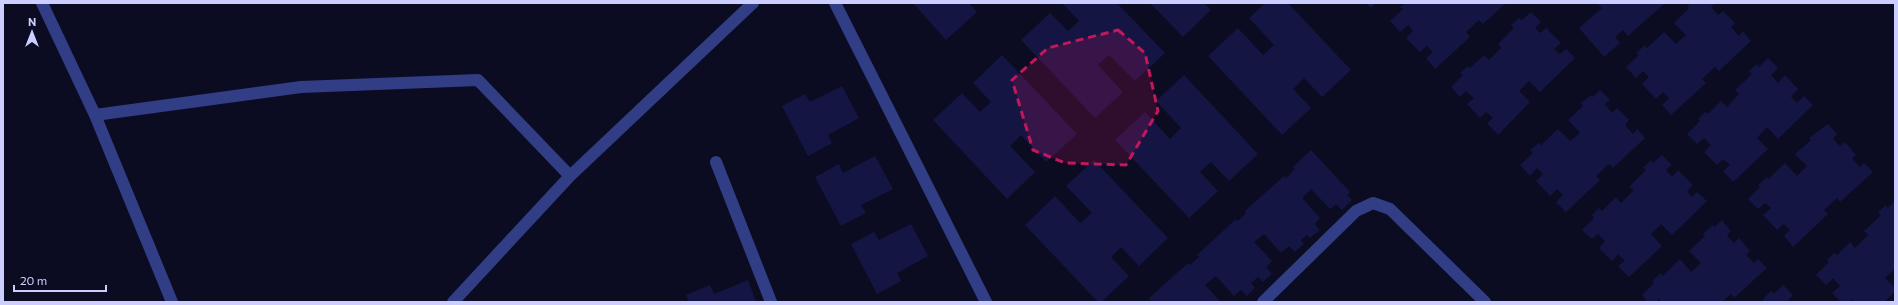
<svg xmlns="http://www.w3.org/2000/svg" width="1898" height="305" font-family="Commissioner,sans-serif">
  <rect width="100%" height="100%" fill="#0b0b21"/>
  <!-- building -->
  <path fill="#151544" d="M913,3H969L977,12L946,40Z
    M1062,3H1117L1165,53L1135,81L1109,55L1098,65L1123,92L1095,118L1021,40L1050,13L1068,31L1079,21Z
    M1150,3H1204L1211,10L1183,37Z
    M1265,3H1288L1351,70L1322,97L1304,78L1293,89L1311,108L1282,135L1208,56L1238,28L1263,55L1274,45L1249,18Z
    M1366,3H1376L1371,8Z
    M1405,3H1506L1483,24L1479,20L1466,32L1470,37L1435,69L1426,58L1433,52L1427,46L1420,52L1406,38L1413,31L1408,25L1400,32L1390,21L1403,9L1400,7Z
    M1597,3H1665L1628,36L1623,30L1615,37L1620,43L1604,57L1579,28L1602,8Z
    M1691,3H1715L1711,7L1718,15L1723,11L1735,23L1731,27L1739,36L1743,31L1751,41L1719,71L1715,67L1702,79L1706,83L1671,115L1662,105L1669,98L1663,92L1656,99L1642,84L1649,77L1643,71L1636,78L1626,67L1639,55L1636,53L1645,45L1647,48L1664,32L1676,44L1686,35L1674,23L1689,8L1687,6Z
    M1531,12L1541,22L1535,28L1540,33L1546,28L1561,43L1554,49L1560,54L1566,49L1575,58L1540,92L1529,81L1519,91L1530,102L1498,135L1487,123L1493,118L1486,112L1480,118L1467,104L1474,98L1466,91L1460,97L1451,87L1463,75L1460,73L1468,66L1470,68L1484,55L1489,60L1501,48L1498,44L1514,28L1511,25L1519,18L1522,20Z
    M1002,55L1077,134L1046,162L1021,135L1010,146L1035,172L1007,199L933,120L962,93L980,112L991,102L973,83Z
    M1768,58L1778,68L1771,75L1778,83L1785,75L1798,89L1791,97L1797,103L1804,96L1813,105L1778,139L1767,127L1757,138L1768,149L1733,182L1723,171L1730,165L1723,159L1717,165L1704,152L1711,145L1704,138L1697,144L1687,134L1700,121L1698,119L1705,112L1708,114L1721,101L1727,107L1739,94L1735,90L1752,74L1749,71L1757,64L1759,67Z
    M1184,75L1258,154L1229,181L1211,162L1200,172L1218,191L1189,218L1115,140L1145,112L1170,139L1181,128L1156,101Z
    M842,86L859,118L828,135L832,143L808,156L782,106L805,94L810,102Z
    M1600,90L1610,100L1605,104L1612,113L1617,108L1629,120L1625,125L1633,134L1637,129L1645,138L1613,168L1609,164L1596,176L1600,180L1566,212L1556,202L1563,195L1557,189L1550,196L1536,181L1543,174L1537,168L1530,176L1520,165L1533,153L1530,150L1539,143L1541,145L1558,129L1570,141L1580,133L1568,120L1583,106L1581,103L1591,95L1593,97Z
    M1828,124L1837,134L1833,139L1840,146L1845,142L1856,155L1852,159L1860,167L1864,163L1873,172L1840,202L1837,198L1824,210L1828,214L1793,247L1784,236L1790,230L1784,224L1777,230L1763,215L1771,208L1765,203L1758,209L1748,199L1760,187L1758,185L1767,177L1768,179L1785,163L1797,176L1807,166L1795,154L1811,140L1809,138Z
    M1311,150L1350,192L1347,195L1352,200L1342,210L1336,204L1330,209L1311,189L1302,198L1320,218L1315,224L1320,230L1310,238L1307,235L1301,240L1304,244L1295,252L1289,246L1281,253L1264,234L1254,242L1272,261L1266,267L1272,274L1263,282L1258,277L1251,283L1255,288L1247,296L1241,290L1234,296L1216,276L1205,285L1221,302H1149L1151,300L1149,298L1188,263L1190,265L1199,257L1197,255L1236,219L1237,221L1241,218L1246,213L1245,211L1284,176L1286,178L1295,169L1293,167Z
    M1662,155L1672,165L1666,170L1672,177L1678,170L1693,185L1687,191L1692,197L1697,192L1707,201L1672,235L1661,224L1651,234L1662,246L1629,277L1618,266L1625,261L1618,254L1612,261L1599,248L1605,241L1598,234L1592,239L1582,230L1594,218L1592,215L1599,208L1602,211L1616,197L1621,203L1634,190L1629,187L1646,170L1643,168L1651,160L1653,163Z
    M875,156L893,189L861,205L866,213L841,226L815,177L839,164L843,173Z
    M1094,160L1168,238L1139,266L1121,247L1111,257L1129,276L1101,302H1098L1025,225L1055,196L1080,223L1092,213L1066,186Z
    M1895,201V269L1885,278L1895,288V292L1884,302H1855L1852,299L1850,302H1841L1832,293L1840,286L1833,278L1826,285L1816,275L1829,262L1827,260L1834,253L1837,255L1850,242L1855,248L1868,235L1864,231L1881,215L1878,212L1886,205L1888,208Z
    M1722,220L1731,231L1727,235L1734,243L1739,238L1750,251L1746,255L1754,263L1758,259L1767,268L1734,298L1731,294L1722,302H1662L1659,299L1656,302H1648L1642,295L1654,283L1652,281L1661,273L1663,276L1680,259L1691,272L1701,263L1689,251L1705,236L1703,234L1713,225L1714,227Z
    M911,224L928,256L897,273L901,281L877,294L851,244L874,232L879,240Z
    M748,280L756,302H689L686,295L710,285L714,294Z
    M1783,285L1793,295L1787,302H1765L1763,299L1771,291L1774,294Z"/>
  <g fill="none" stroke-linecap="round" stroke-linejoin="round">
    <!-- minor -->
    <path stroke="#313d85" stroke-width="12" d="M42,3L95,115L172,302
      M835,3L986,302
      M95,115L301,87L478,80L570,176
      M716,162L771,302
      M453,302L570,176L753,3
      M1263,302L1356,211L1373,203L1390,209L1485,302"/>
  </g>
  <!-- marked area -->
  <path fill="#c2185b" fill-opacity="0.2" stroke="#c2185b" stroke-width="3" stroke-dasharray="8 5" stroke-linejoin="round" d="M1118,30L1145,53L1158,111L1126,165L1065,163L1033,150L1012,80L1048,48Z"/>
  <!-- border -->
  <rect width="1898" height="305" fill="none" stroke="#cbceff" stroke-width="8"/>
  <!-- north arrow -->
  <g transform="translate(32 32)" stroke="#0b0b21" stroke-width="3" paint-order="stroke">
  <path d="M0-3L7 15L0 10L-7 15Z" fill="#cbceff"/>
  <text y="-6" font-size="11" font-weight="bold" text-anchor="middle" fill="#cbceff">N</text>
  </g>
  <!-- scale -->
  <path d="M14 285v6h92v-6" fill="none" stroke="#cbceff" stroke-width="2"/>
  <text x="20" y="285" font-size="12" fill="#cbceff" stroke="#0b0b21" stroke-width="3" paint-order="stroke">20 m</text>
</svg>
